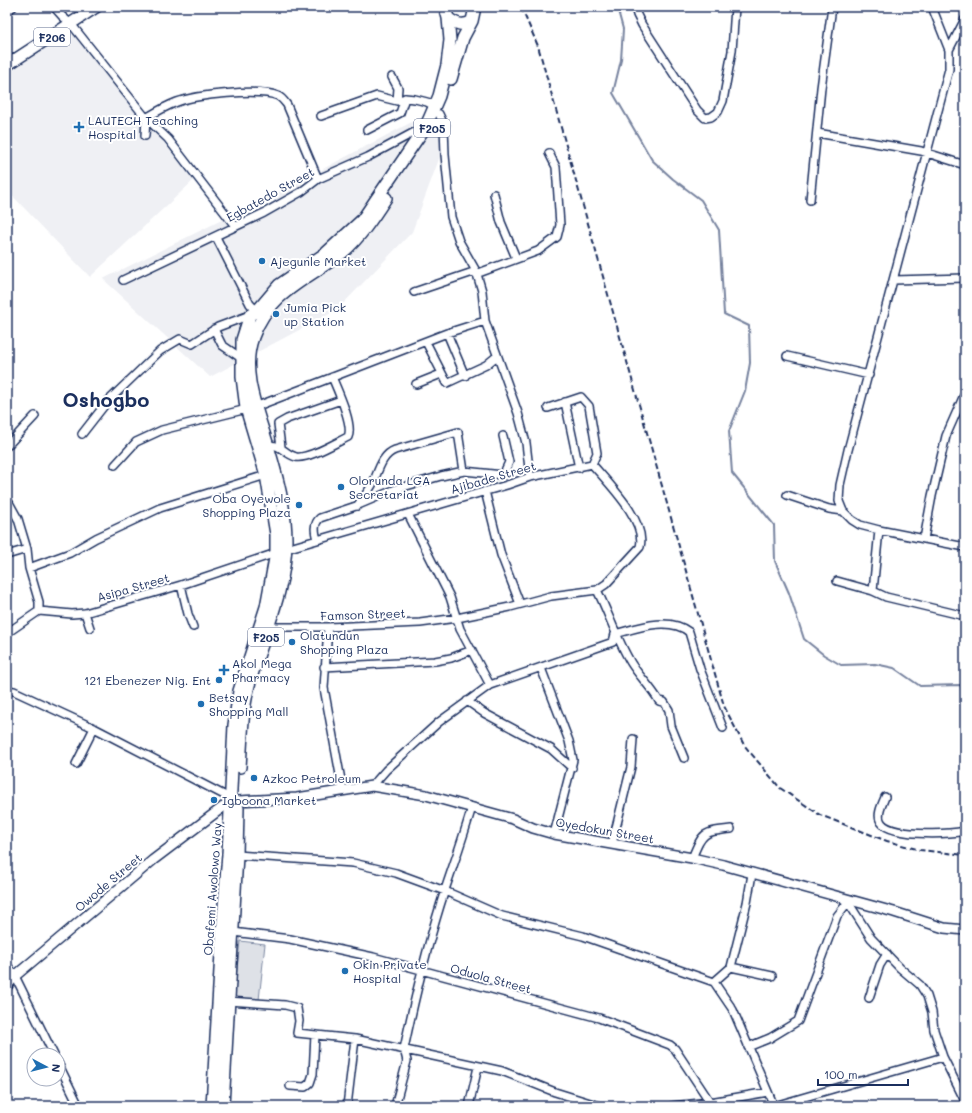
<svg xmlns="http://www.w3.org/2000/svg" width="972" height="1113" font-family="Mali,sans-serif">
  <rect width="100%" height="100%" fill="#fff"/>
  <filter id="ink" filterUnits="userSpaceOnUse"><feTurbulence type="fractalNoise" baseFrequency=".025" numOctaves="2"/><feDisplacementMap in="SourceGraphic" scale="8" xChannelSelector="R" yChannelSelector="G"/><feConvolveMatrix kernelMatrix="1 2 1 2 8 2 1 2 1" color-interpolation-filters="sRGB"/></filter>
  <g filter="url(#ink)">
    <!-- built -->
    <path fill="#eff0f4" d="M72,30L194,180L90,277L7,190V74Z
      M425,115L452,124L412,232L337,310L210,377L103,279L300,181Z"/>
    <!-- green -->
    <path fill="#dee1e7" stroke="#7c88a2" d="M240,941L265,944L259,1000L234,997Z"/>
    <g fill="none" stroke-linecap="round" stroke-linejoin="round">
      <!-- stream -->
      <path stroke="#77839f" stroke-width="2" d="M617,7L623,29L621,60L613,93L652,160L673,179L701,200L719,230L724,314L749,326L750,363L745,391L729,431L732,473L774,525L775,561L789,593L804,639L824,655L841,665L875,664L894,668L920,686L961,685L963,697"/>
      <defs>
        <path id="minor" d="M54,7L62,16L72,25L146,118L168,139L235,226
          M635,7L637,15L642,25L697,110L705,118L711,117L718,112L723,101L732,51L735,7
          M932,7L949,50V69L848,450L840,485L839,501L843,511L852,520L860,525L879,530L965,547
          M7,11L13,7
          M949,50L965,19
          M392,77L398,88L397,101
          M439,114L444,125L445,155L451,217L459,241L476,271L482,291L485,321L518,413L526,443L530,477
          M321,116L377,96L397,101L405,98L415,99L427,102L435,106
          M367,130L400,113L405,98
          M817,133L921,151L965,165
          M145,136L146,118C156,112 166,106 177,102C196,95 259,88 278,96C282,98 284,101 287,105L318,179
          M494,194L501,222L516,258
          M810,200L821,88L832,7
          M216,237L250,304L257,311
          M476,274L538,251L557,237L560,225L556,167L549,153
          M123,280L264,213L301,192L318,179L368,157L424,127
          M894,280L965,278
          M414,292L476,271
          M214,329L222,345L241,358
          M447,333L465,376
          M426,342L447,383L486,365L497,356
          M787,356L869,375
          M416,384L441,374
          M565,402L579,468
          M548,408L581,397L589,406L597,453L592,464
          M82,434L107,402L133,377L160,351L180,339L192,344L218,327L250,315
          M7,446L35,416
          M268,446C281,443 284,454 296,457C309,459 335,443 348,437C354,425 337,389 332,377
          M281,447L278,424L287,419L341,400
          M115,465L136,442L162,430L255,407L447,333L485,321
          M503,475L509,462L503,436
          M485,491L501,555L520,604
          M787,495L829,509L843,511
          M7,499L18,519L27,549L29,568L39,602V611
          M357,506C362,499 368,492 372,485C378,473 381,455 395,450L458,432L464,471
          M408,514L450,597L460,629L490,685
          M924,539L932,496L946,436L965,393
          M317,540C315,532 313,524 320,518L356,506L396,489L441,476L464,471L503,475
          M286,549L507,485L530,477L592,464
          M7,555L27,549
          M29,568L70,553L96,538L160,508L266,475L269,472
          M837,581L873,591L886,597L965,616
          M181,585L188,614L193,627
          M597,590C609,614 617,640 631,663C639,676 651,687 659,701L664,702L669,710L671,726L684,758
          M873,591L879,530
          M85,613L90,628
          M269,627H328L420,623L457,618L510,607L551,596L597,590L606,584L640,547C647,521 608,483 592,464
          M328,627L324,688L343,791
          M7,633L39,611L72,614L85,613L181,585L276,553
          M324,667L435,661L451,658L472,650
          M541,668L569,741L573,760L554,834
          M7,690L14,691L94,728L226,796L229,802
          M467,701L484,713L551,749L572,768
          M76,764L94,728
          M372,786L386,770L439,722L490,685L613,642L615,634C637,628 669,616 689,632L700,669L723,728
          M885,797C883,803 877,813 880,820C886,838 949,834 965,831
          M612,844L631,767L633,739
          M237,855L353,863L396,873L445,891L502,916L583,936L714,982L733,1010L774,1106
          M692,858C703,832 703,832 731,829
          M843,899L848,902L871,938L900,968L920,985L927,996L932,1012L934,1030L943,1057L965,1101
          M233,932L290,939L373,957L599,1018L670,1045L675,1049L710,1102
          M7,965L15,976L54,1055
          M731,967L772,976
          M714,982L731,967L747,903L752,874
          M869,998L880,965L887,954
          M228,1001L285,1005L297,1008L299,1021L297,1033L355,1039L502,1071L555,1092L600,1106
          M748,1047L770,1038L798,1021L837,916L848,902
          M58,1063L79,1106
          M290,1086L305,1087L310,1083L313,1074L315,1035
          M347,1106L355,1039
          M395,1106L407,1061L404,1049C415,996 428,942 445,890C454,863 464,835 472,807
          M469,1106L478,1067
          M672,1106L710,1102L768,1092
          M774,1106L943,1057"/>
        <path id="tertiary" d="M238,801L297,798L372,786L426,795L513,819L533,828L554,834L692,858L723,865L894,912L944,928L965,930
          M7,986L15,976L153,860L231,801"/>
        <path id="primary" d="M445,7L448,18C456,24 463,27 472,21L475,7
          M7,65L96,7
          M451,79L463,38L472,21
          M240,767C242,738 242,706 251,678C265,632 286,589 286,540C286,509 277,476 268,446C258,412 240,372 253,337C268,293 308,279 342,253C360,238 373,218 386,198
          M212,1106L223,919L228,854L234,725L239,691L266,607L276,553V534L266,475L246,408L242,377V340L250,315L257,311L279,285L326,253L362,220L426,126L439,96L447,65L450,40L448,18
          M223,1106L237,855L238,808"/>
      </defs>
      <!-- minor casing -->
      <use href="#minor" stroke="#1b2f5e" stroke-width="10"/>
      <!-- tertiary casing -->
      <use href="#tertiary" stroke="#1b2f5e" stroke-width="12"/>
      <!-- primary casing -->
      <use href="#primary" stroke="#1b2f5e" stroke-width="14"/>
      <!-- minor -->
      <use href="#minor" stroke="#fff" stroke-width="7"/>
      <!-- tertiary -->
      <use href="#tertiary" stroke="#fff" stroke-width="9"/>
      <!-- primary -->
      <use href="#primary" stroke="#fff" stroke-width="11"/>
      <!-- rail -->
      <path stroke="#1b2f5e" stroke-width="2" stroke-dasharray="6 3" stroke-linecap="butt" d="M521,7L538,46L724,706L744,745L780,788L820,815L887,841L920,850L965,855"/>
    </g>
  </g>
  <!-- markers -->
  <g fill="#1f6fb2" stroke="#fff" stroke-width="1.5">
    <path d="M77 121h4v4h4v4h-4v4h-4v-4h-4v-4h4z"/>
    <circle cx="262" cy="261" r="4"/>
    <circle cx="276" cy="314" r="4"/>
    <circle cx="341" cy="487" r="4"/>
    <circle cx="299" cy="505" r="4"/>
    <circle cx="292" cy="642" r="4"/>
    <path d="M222 664h4v4h4v4h-4v4h-4v-4h-4v-4h4z"/>
    <circle cx="219" cy="680" r="4"/>
    <circle cx="201" cy="704" r="4"/>
    <circle cx="254" cy="778" r="4"/>
    <circle cx="214" cy="800" r="4"/>
    <circle cx="345" cy="971" r="4"/>
  </g>
  <g text-anchor="middle" dominant-baseline="central" stroke-width="4" stroke-linejoin="round" paint-order="stroke">
    <!-- shield labels -->
    <g fill="#fff" stroke="#5f6d8e" stroke-width="1">
      <rect x="34" y="28" width="36" height="18" rx="3"/>
      <rect x="414" y="119" width="36" height="18" rx="3"/>
      <rect x="248" y="628" width="36" height="18" rx="3"/>
    </g>
    <g font-size="11" font-weight="bold" fill="#1b2f5e">
      <text x="52" y="37">F206</text>
      <text x="432" y="128">F205</text>
      <text x="266" y="637">F205</text>
    </g>
    <!-- poi labels -->
    <g font-size="12" fill="#1b2f5e" stroke="#fff" text-anchor="start">
      <text x="88" y="120">LAUTECH Teaching<tspan x="88" dy="14">Hospital</tspan></text>
      <text x="270" y="261">Ajegunle Market</text>
      <text x="284" y="307">Jumia Pick<tspan x="284" dy="14">up Station</tspan></text>
      <text x="349" y="480">Olorunda LGA<tspan x="349" dy="14">Secretariat</tspan></text>
      <text x="291" y="498" text-anchor="end">Oba Oyewole<tspan x="291" dy="14">Shopping Plaza</tspan></text>
      <text x="300" y="635">Olatundun<tspan x="300" dy="14">Shopping Plaza</tspan></text>
      <text x="232" y="663">Akol Mega<tspan x="232" dy="14">Pharmacy</tspan></text>
      <text x="211" y="680" text-anchor="end">121 Ebenezer Nig. Ent</text>
      <text x="209" y="697">Betsay<tspan x="209" dy="14">Shopping Mall</tspan></text>
      <text x="262" y="778">Azkoc Petroleum</text>
      <text x="222" y="800">Igboona Market</text>
      <text x="353" y="964">Okin Private<tspan x="353" dy="14">Hospital</tspan></text>
    </g>
    <!-- street labels -->
    <g font-size="12" fill="#1b2f5e" stroke="#fff">
      <text transform="translate(270 194) rotate(-29)">Egbatedo Street</text>
      <text transform="translate(493 477) rotate(-16)">Ajibade Street</text>
      <text transform="translate(133 587) rotate(-16)">Asipa Street</text>
      <text transform="translate(363 614) rotate(-2)">Famson Street</text>
      <text transform="translate(605 830) rotate(10)">Oyedokun Street</text>
      <text transform="translate(108 882) rotate(-40)">Owode Street</text>
      <text transform="translate(212 889) rotate(-86)">Obafemi Awolowo Way</text>
      <text transform="translate(491 978) rotate(15)">Oduola Street</text>
    </g>
    <!-- town labels -->
    <g font-size="20" font-weight="bold" fill="#1b2f5e" stroke="#fff">
      <text x="106" y="399">Oshogbo</text>
    </g>
  </g>
  <!-- margin -->
  <rect width="972" height="1113" fill="none" stroke="#fff" stroke-width="24"/>
  <rect x="12" y="12" width="948" height="1089" fill="none" stroke="#1b2f5e" stroke-width="1.5" filter="url(#ink)"/>
  <!-- north arrow -->
  <g transform="translate(46 1067) rotate(97)"><circle r="19" fill="#ffffff" stroke="#a4acbf"/>
  <path d="M0-3L7 15L0 10L-7 15Z" fill="#1f6fb2"/>
  <text y="-6" font-size="11" font-weight="bold" text-anchor="middle" fill="#1b2f5e">N</text>
  </g>
  <!-- scale -->
  <path d="M818 1079v6h90v-6" fill="none" stroke="#1b2f5e" stroke-width="2"/>
  <text x="824" y="1079" font-size="12" fill="#1b2f5e" stroke="#ffffff" stroke-width="3" paint-order="stroke">100 m</text>
</svg>
